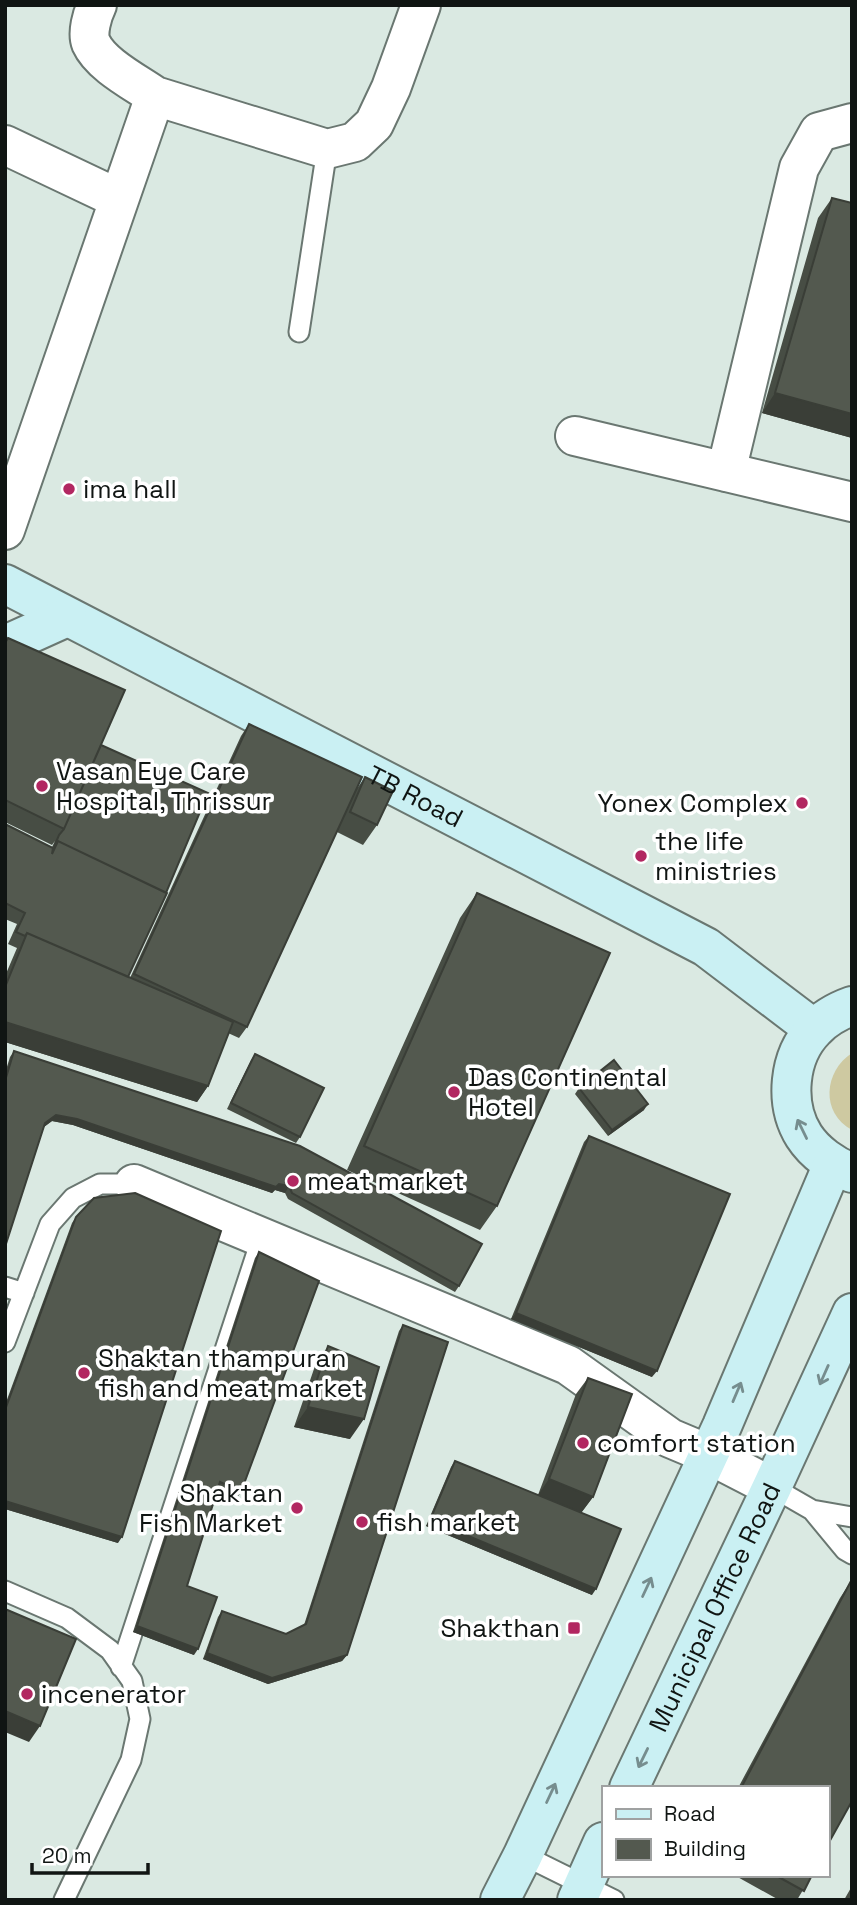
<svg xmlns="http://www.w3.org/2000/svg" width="857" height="1905" font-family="'Space Grotesk',sans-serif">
  <rect width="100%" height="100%" fill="#dae9e2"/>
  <!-- grass -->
  <path fill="#cec9a1" d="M852,1053V1130C820,1113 824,1071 852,1053Z"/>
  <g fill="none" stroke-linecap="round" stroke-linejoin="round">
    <defs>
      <path id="lane" d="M299,332L327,149
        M5,1287L24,1293
        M5,1342L50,1224L73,1198L100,1184H134
        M772,1487L812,1510L852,1517
        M812,1510L845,1550L852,1554
        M5,1591L67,1618L110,1650L132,1681L140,1719L131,1760L64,1900
        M121,1667L262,1237
        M523,1855L614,1900"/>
      <path id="street" d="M155,96L327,149L355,142L374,124L391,88L421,5
        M5,145L119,199
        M575,436L852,502
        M726,472L799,168L819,132L852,123
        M5,530L155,96C135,82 101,65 91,43C87,33 92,15 97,5
        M134,1184L568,1365L670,1438L708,1454L772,1487"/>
      <g id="secondary">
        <path id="s1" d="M5,584L706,947L814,1029"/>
        <path d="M5,645L67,617"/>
        <path d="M852,1006C838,1011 825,1018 815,1029C788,1056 784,1104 804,1136C815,1153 834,1166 852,1173"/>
        <path id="s2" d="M629,1788L772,1487L852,1313"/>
        <path d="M500,1900L523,1855L722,1426L833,1164"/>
        <path d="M577,1900L603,1842"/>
      </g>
    </defs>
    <!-- lane casing -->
    <use href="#lane" stroke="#6a7771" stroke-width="23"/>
    <!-- street casing -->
    <use href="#street" stroke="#6a7771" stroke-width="42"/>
    <!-- secondary casing -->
    <use href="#secondary" stroke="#6a7771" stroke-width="42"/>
    <!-- lane -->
    <use href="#lane" stroke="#fff" stroke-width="19"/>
    <!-- street -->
    <use href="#street" stroke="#fff" stroke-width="38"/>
    <!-- secondary -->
    <use href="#secondary" stroke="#caf0f3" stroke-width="38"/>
  </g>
  <!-- wall -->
  <path fill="#474d44" d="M832,198L852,203V438L762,413L818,218Z
    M8,638L101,745L128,977L130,978L241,736L249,724L356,790L365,777L377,825L363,845L337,832L247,1027L239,1038L228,1033L208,1086L197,1102L5,1042V976L17,948L8,944L17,924L5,919V824L52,847L55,841L52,845L5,822V642Z
    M477,893L497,1206L480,1230L347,1170L460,918Z
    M14,1051L300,1146L459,1286L455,1292L288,1199L285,1193L275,1190L272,1193L73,1125L52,1121L44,1127L5,1247V1073L10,1057Z
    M255,1054L300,1137L296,1143L227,1109L251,1060Z
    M579,1088L644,1110L608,1136L575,1094Z
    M589,1136L652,1377L511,1319L584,1142Z
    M76,1217L118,1543L5,1509V1405L72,1223Z
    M259,1252L241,1492L237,1498L218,1489L187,1586L194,1655L133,1632L255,1258Z
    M403,1325L347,1655L342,1661L268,1684L203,1659L218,1617L222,1611L286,1634L304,1625L399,1331Z
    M328,1346L350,1439L294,1427L315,1366Z
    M588,1378L593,1497L581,1513L592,1595L426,1526L451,1467L455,1461L538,1495L576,1394Z
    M851,1581L827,1788H738L840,1598Z
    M734,1875H812L797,1900H779Z
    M852,1886V1900H844Z"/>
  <!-- shaded-wall -->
  <path fill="#3a3e37" d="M775,393L852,414V438L762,413Z
    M5,1022L208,1086L197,1102L5,1042Z
    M648,1104L644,1110L608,1136L612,1130Z
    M56,1115L77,1119L289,1186L285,1193L275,1190L272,1193L73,1125L52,1121L41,1129L45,1123Z
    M516,1313L657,1371L652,1377L511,1319Z
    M308,1407L364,1419L350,1439L294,1427Z
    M549,1479L593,1497L581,1513L538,1495Z
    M5,1501L122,1537L118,1543L5,1509Z
    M430,1520L596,1589L592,1595L426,1526Z
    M137,1626L198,1649L194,1655L133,1632Z
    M207,1653L347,1655L342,1661L268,1684L203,1659Z
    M5,1711L40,1726L29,1742L5,1732Z"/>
  <!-- building -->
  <path fill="#53594f" stroke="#3a3e37" stroke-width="2" d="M832,198L852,203V414L775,393Z
    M8,638L125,690L64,829L5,800V643Z
    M249,724L362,777L247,1027L134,974Z
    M101,745L208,793L166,893L58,841L54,847L59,835L64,829Z
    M365,777L393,791L377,825L350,812Z
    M5,824L53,848L52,854L58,841L167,893L128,977L27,933L25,936L16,932L25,913L5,903Z
    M477,893L610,953L497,1206L364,1146Z
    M27,933L233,1022L208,1086L5,1022V987Z
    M14,1051L300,1146L482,1244L459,1286L292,1193L289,1186L279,1184L276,1187L77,1119L56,1115L45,1123L5,1247V1081Z
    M255,1054L324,1088L300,1137L231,1103Z
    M614,1060L648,1104L612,1130L579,1088Z
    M589,1136L730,1194L657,1371L516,1313Z
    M135,1193L221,1231L122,1537L5,1501V1410L76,1217L94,1198Z
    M259,1252L319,1281L241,1492L220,1482L187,1586L217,1597L198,1649L137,1626Z
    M403,1325L448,1342L347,1655L272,1678L207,1653L222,1611L286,1634L306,1624Z
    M328,1346L379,1367L364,1419L308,1407Z
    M588,1378L632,1394L593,1497L549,1479Z
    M455,1461L621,1529L596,1589L430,1520Z
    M851,1581L852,1801L827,1846V1788H741Z
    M5,1609L76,1639L40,1726L5,1711Z
    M775,1875H812L804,1891Z"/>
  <!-- one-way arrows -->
  <defs><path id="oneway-shaft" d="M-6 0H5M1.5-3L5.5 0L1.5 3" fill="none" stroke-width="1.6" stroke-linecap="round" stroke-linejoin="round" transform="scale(1.75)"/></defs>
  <g stroke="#768d8e">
    <use href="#oneway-shaft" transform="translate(802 1129) rotate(-116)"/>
    <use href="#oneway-shaft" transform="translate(824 1375) rotate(114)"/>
    <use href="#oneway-shaft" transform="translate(737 1392) rotate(-67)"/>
    <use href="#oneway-shaft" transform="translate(647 1587) rotate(-65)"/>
    <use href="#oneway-shaft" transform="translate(643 1758) rotate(116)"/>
    <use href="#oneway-shaft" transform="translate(551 1793) rotate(-65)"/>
  </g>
  <!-- markers -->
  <g fill="#b22761" stroke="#fff" stroke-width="2.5">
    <circle cx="69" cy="489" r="7"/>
    <circle cx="42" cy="786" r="7"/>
    <circle cx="802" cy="803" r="7"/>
    <circle cx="641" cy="856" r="7"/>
    <circle cx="454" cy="1092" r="7"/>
    <circle cx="293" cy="1181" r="7"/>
    <circle cx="84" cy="1373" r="7"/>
    <circle cx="583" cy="1443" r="7"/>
    <circle cx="297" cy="1508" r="7"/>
    <circle cx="362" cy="1522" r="7"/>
    <rect x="567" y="1621" width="14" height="14" rx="3.5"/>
    <circle cx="27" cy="1694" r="7"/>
  </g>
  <g text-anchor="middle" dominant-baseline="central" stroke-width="7" stroke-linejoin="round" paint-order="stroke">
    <!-- poi labels -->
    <g font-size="26" fill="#101513" stroke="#fff" text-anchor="start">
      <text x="83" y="489">ima hall</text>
      <text x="56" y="771">Vasan Eye Care<tspan x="56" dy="30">Hospital, Thrissur</tspan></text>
      <text x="788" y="803" text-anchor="end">Yonex Complex</text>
      <text x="655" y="841">the life<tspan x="655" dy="30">ministries</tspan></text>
      <text x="468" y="1077">Das Continental<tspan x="468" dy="30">Hotel</tspan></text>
      <text x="307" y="1181">meat market</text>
      <text x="98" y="1358">Shaktan thampuran<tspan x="98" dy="30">fish and meat market</tspan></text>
      <text x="597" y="1443">comfort station</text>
      <text x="283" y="1493" text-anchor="end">Shaktan<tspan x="283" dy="30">Fish Market</tspan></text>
      <text x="376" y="1522">fish market</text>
      <text x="560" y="1628" text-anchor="end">Shakthan</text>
      <text x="41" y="1694">incenerator</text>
    </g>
    <!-- street labels -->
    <g font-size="26" fill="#101513" stroke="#fff">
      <text stroke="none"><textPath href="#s1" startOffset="462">TB Road</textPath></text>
      <text stroke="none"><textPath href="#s2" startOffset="200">Municipal Office Road</textPath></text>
    </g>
  </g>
  <!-- border -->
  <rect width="857" height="1905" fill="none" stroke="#101513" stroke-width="14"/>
  <!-- legend -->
  <rect x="602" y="1786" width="228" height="91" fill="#ffffff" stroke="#9fa1a1" stroke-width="2"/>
  <rect x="616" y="1809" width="35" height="10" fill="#caf0f3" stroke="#9fa1a1" stroke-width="2"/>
  <text x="664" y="1821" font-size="21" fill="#101513">Road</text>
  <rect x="616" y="1839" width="35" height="21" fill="#53594f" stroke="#9fa1a1" stroke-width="2"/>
  <text x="664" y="1856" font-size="21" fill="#101513">Building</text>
  <!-- scale -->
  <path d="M32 1863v10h116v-10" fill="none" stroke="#101513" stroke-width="3.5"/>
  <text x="42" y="1863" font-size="21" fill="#101513" stroke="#ffffff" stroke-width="5" paint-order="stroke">20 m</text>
</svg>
